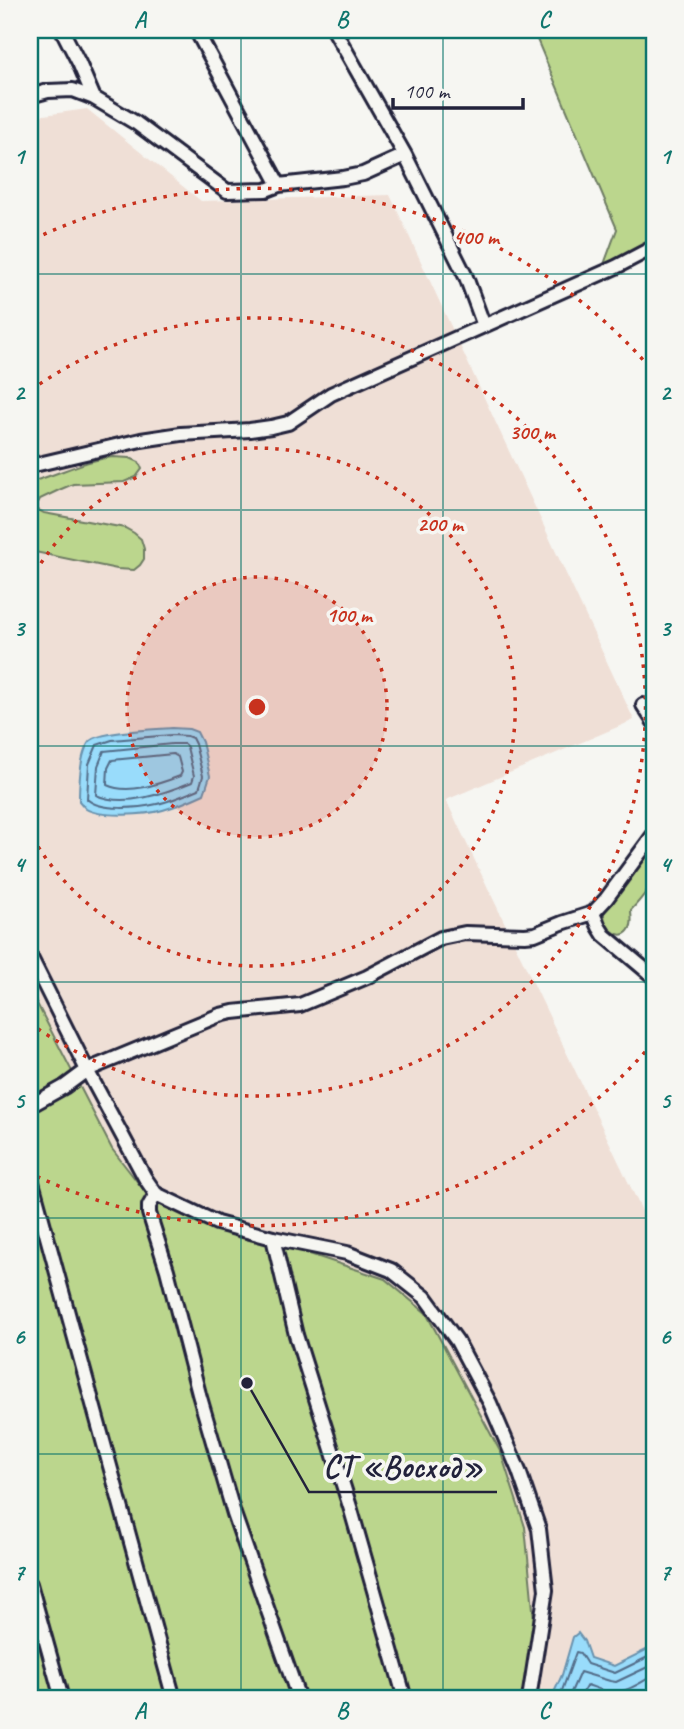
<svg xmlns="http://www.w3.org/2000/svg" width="684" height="1729" font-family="Caveat,sans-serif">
  <rect width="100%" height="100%" fill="#f6f6f2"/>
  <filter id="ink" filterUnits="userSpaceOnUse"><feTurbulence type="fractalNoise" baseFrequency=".0143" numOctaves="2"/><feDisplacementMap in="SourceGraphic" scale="14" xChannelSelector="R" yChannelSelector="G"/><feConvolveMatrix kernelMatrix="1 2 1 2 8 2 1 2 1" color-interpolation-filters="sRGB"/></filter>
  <g filter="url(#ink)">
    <!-- built -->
    <path fill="#efdfd6" d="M87,109L201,201L390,195L634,720L446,800L654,1236V1699H502L121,1212L30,1034V117Z"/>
    <!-- green -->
    <path fill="#bbd68d" stroke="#6e7c64" stroke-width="2" d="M533,30H654V242L603,267L617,229Z
      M113,457L130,458L139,462L142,469L136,477L124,482L73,484L59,490L40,499L38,503V510L44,513L125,528L134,533L141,539L144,549V559L140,565L134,570L117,569L30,551V482C58,475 84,460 113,457Z
      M654,842C654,879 657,882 631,910C631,916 633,923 630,928C622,944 603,928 604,913Z
      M30,990L112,1149L153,1202L385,1279L426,1313L501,1453L525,1527L536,1640L525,1699H30Z"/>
    <!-- water -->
    <path fill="#99dcfb" stroke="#6992ae" stroke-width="2" d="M172,728L189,729L197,732L202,742L210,776L204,794C191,800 177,806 163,810C146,815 102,818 86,809C85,808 80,802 79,801C79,785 80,753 90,741C99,731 157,729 172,728Z
      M578,1633L584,1641L590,1658L614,1666L654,1646V1699H551L562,1675L573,1637Z"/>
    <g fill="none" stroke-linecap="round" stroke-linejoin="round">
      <!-- shore -->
      <path stroke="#526c88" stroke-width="2" d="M172,735L187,736L192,738L195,744L203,776L199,789C185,795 171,801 157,804C139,808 101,812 87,799L89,764L97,745L112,740Z
        M172,744H184L187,747L194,776L192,782C165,793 124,808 96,795L98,766L104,751Z
        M173,754L178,757L182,772L180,776C159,784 128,795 107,785L108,768L112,760Z
        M559,1699L576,1652L580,1653L587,1664L615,1673L654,1654
        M568,1699L580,1672L610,1681L616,1682L654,1664
        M579,1699L587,1685C594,1687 602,1691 610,1692C625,1694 641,1682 654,1675"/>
      <defs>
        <path id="minor" d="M62,30L79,63L94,98
          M196,30L279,185
          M334,30L405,155L466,277L484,326
          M30,96L48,91L73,90L94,98L136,123L227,191L266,190L279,185L343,178L363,174L405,155
          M30,466L141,440L181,434L250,430L271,427L288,423L331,394L351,385L616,267L654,247
          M643,705L654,722
          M593,913L599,927L604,935L654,977
          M30,956L87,1070L145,1178L156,1194L217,1223L273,1238L347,1253L391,1270L425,1297L457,1341L490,1403L519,1471L539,1529L546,1590L529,1699
          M30,1106L64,1087L87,1070L191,1027L220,1015L233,1012L300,1005L367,977L441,938L465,933L525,935L535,934L562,923L593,913L606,899L654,834
          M30,1175L174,1699
          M156,1194L149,1206V1213L167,1270L199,1394L234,1514L299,1699
          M273,1238L296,1335L351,1510L405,1699
          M30,1584L62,1699"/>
      </defs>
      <!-- minor casing -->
      <use href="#minor" stroke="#22223b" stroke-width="18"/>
      <!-- minor -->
      <use href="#minor" stroke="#f6f6f2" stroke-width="12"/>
    </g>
  </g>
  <!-- grid -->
  <path fill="none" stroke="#0f766e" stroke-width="2" stroke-opacity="0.55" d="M241,30V1699M443,30V1699M30,274H654M30,510H654M30,746H654M30,982H654M30,1218H654M30,1454H654"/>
  <!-- distance rings -->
  <circle cx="257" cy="707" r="130" fill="#c8321e" fill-opacity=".12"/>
  <g fill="none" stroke="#c8321e" stroke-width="3.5" stroke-dasharray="3.5 7">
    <circle cx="257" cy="707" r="130"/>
    <path d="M30 581A259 259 0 1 1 30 833"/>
    <path d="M31 390A389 389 0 1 1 31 1024"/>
    <path d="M652 1044A519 519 0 0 1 34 1175M34 239A519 519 0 0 1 652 370"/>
  </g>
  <circle cx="257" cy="707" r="10" fill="#c8321e" stroke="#f6f6f2" stroke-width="3.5"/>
  <g font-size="21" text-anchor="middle" font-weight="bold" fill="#c8321e" stroke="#f6f6f2" stroke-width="7" stroke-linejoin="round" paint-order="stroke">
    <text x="476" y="244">400 m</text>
    <text x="532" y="439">300 m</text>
    <text x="440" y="531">200 m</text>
    <text x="349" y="622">100 m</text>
  </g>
  <!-- callouts -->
  <path fill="none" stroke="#22223b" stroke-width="2.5" d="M247 1383L309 1492H497"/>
  <circle fill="#22223b" stroke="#f6f6f2" stroke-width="2.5" cx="247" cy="1383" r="7"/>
  <g font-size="32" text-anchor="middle" font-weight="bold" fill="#22223b" stroke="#f6f6f2" stroke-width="7" stroke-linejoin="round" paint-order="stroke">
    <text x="403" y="1477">СТ «Восход»</text>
  </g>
  <!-- margin -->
  <rect width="684" height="1729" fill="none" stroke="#f6f6f2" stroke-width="77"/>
  <!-- scale -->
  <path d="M393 98v10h130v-10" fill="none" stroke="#22223b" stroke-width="3.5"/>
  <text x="404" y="98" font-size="21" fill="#22223b" stroke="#f6f6f2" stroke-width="5" paint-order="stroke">100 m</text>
  <rect x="38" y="38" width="608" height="1652" fill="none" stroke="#0f766e" stroke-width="2.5"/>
  <g font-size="23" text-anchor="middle" font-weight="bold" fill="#0f766e">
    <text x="140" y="27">A</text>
    <text x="342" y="27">B</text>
    <text x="544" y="27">C</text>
    <text x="19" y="164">1</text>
    <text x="665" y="164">1</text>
    <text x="19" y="400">2</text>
    <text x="665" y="400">2</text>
    <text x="19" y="636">3</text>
    <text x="665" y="636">3</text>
    <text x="19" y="872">4</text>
    <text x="665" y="872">4</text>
    <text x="19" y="1108">5</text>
    <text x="665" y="1108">5</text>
    <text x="19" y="1344">6</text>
    <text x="665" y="1344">6</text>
    <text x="19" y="1580">7</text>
    <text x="665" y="1580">7</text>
    <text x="140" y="1718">A</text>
    <text x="342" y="1718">B</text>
    <text x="544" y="1718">C</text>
  </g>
</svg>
